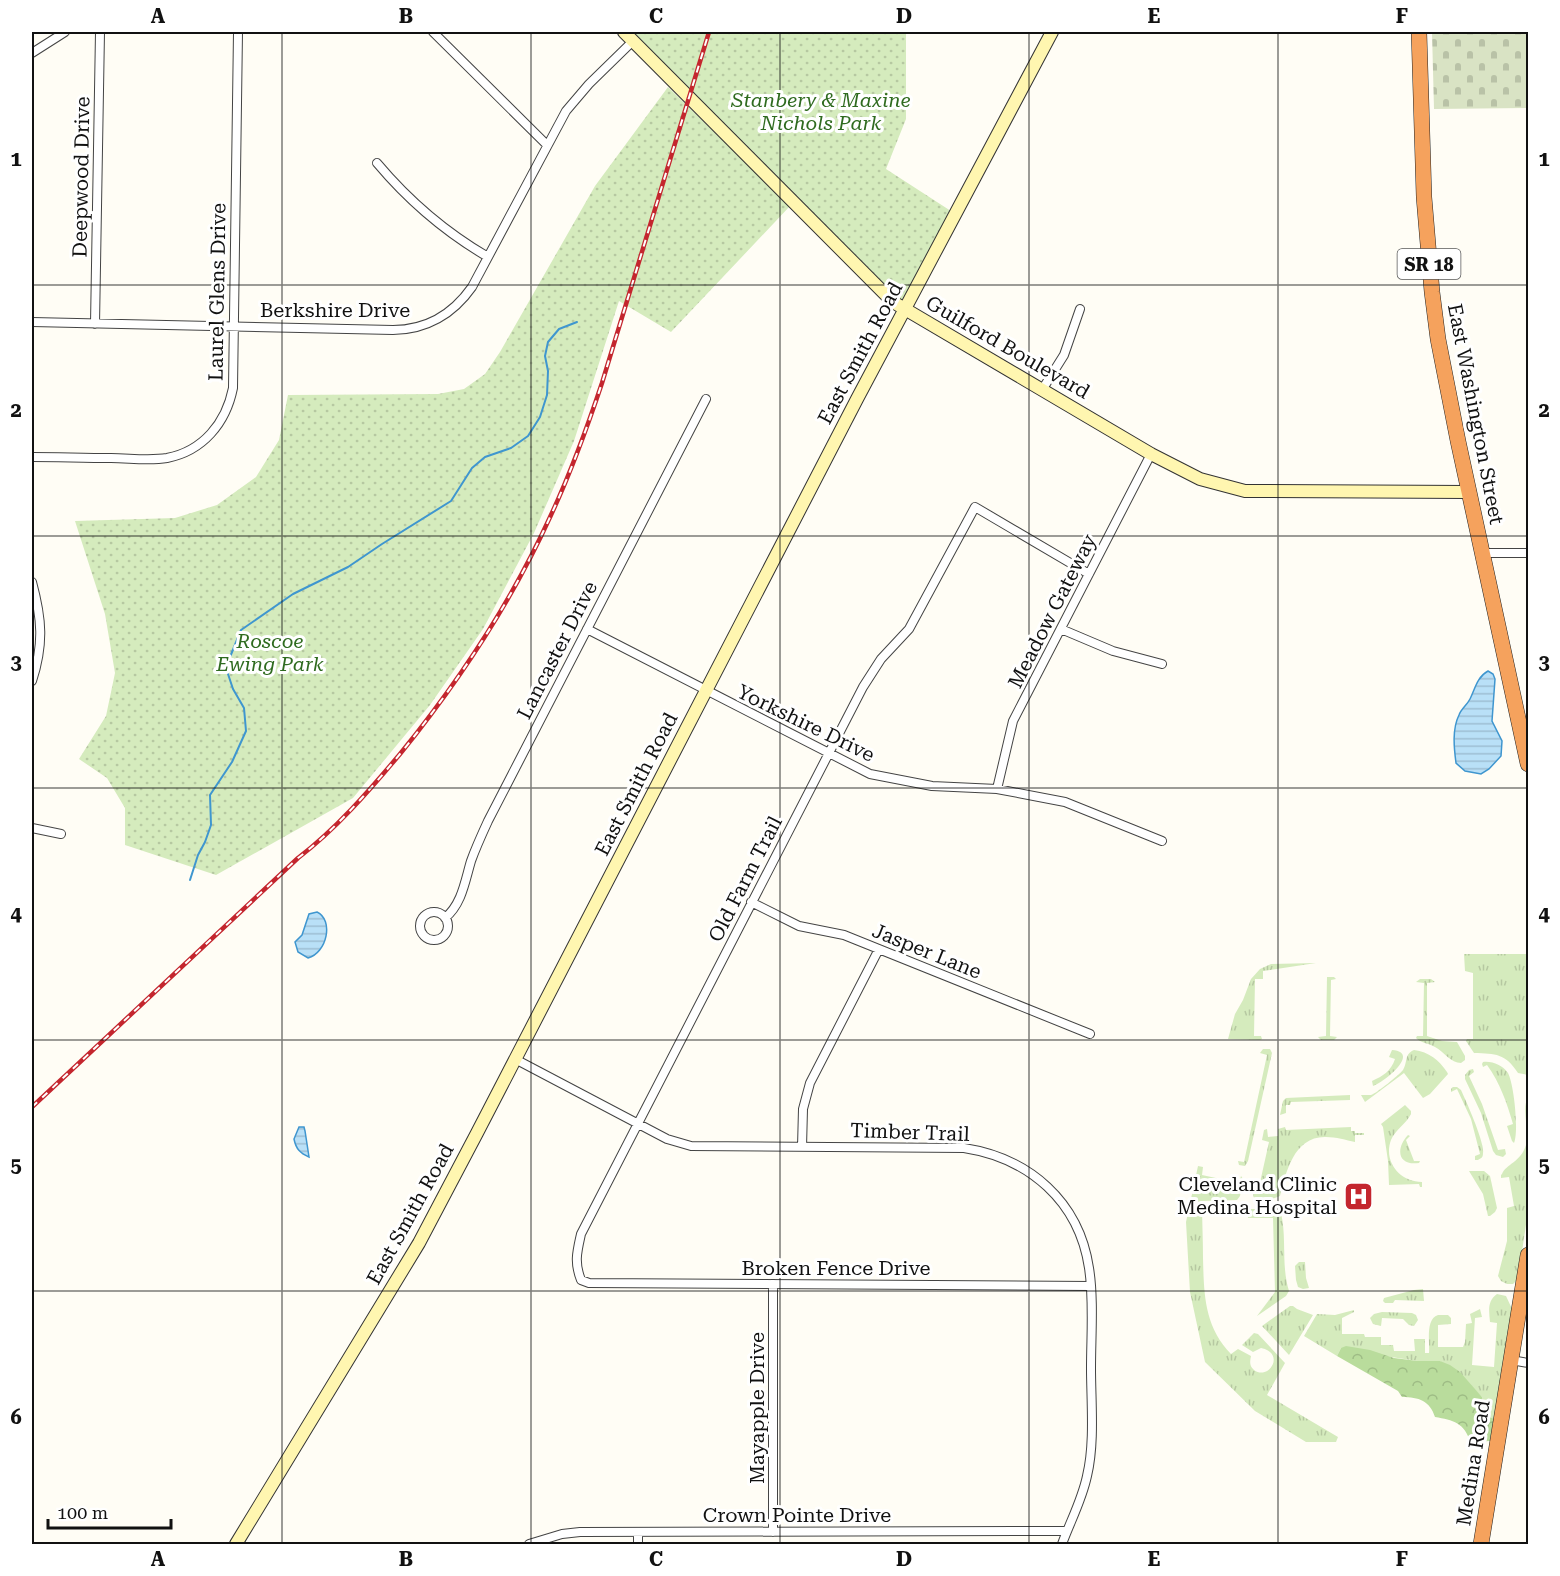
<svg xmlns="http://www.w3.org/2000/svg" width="1560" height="1576" font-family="'Roboto Serif',serif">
  <defs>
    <pattern id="grass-tufts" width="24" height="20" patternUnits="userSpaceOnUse" patternTransform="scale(1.5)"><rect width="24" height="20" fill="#d5ebbd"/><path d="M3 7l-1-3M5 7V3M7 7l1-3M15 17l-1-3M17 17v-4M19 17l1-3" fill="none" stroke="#b6c8a1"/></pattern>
    <pattern id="forest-crowns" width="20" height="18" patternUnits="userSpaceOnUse" patternTransform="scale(1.5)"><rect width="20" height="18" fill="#b9dc9c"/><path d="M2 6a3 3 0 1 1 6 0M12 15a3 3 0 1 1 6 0" fill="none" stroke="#9ebc85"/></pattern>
    <pattern id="cemetery-stones" width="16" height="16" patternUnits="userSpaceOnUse" patternTransform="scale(1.5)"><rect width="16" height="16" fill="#d9e3c4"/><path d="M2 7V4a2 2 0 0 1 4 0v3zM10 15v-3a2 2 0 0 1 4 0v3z" fill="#b9c2a7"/></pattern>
    <pattern id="park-dots" width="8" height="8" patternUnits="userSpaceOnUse" patternTransform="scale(1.5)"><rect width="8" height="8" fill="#d5ebbd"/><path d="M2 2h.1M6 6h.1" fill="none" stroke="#b6c8a1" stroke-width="1.8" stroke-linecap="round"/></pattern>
    <pattern id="water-rules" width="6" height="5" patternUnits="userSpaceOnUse" patternTransform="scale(1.5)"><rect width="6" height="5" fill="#b9e0f7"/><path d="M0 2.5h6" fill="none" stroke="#9ebfd3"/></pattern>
  </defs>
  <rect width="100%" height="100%" fill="#fffdf5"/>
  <!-- grass -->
  <path fill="url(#grass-tufts)" d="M1464,954H1528V1075L1518,1073C1505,1053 1496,1054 1474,1053L1466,1041L1467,1039H1473V973L1465,971Z
    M1316,963L1263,971V979H1255L1254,1036H1261L1262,1039L1260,1040L1228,1039L1235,1014L1243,1000L1251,979L1260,969L1271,964Z
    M1327,977H1334L1336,979L1331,980L1330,1036L1337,1037L1334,1040H1321L1318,1037L1326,1036Z
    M1420,979H1431L1435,982L1427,983V1036L1442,1041L1457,1042L1465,1056V1060L1461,1063C1451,1063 1444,1052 1435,1047C1428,1043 1421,1043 1416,1038L1417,1036H1423L1424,983L1416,982Z
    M1263,1049H1270L1272,1053L1248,1161L1245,1166L1239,1165L1238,1161L1244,1162L1267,1055L1260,1053Z
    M1392,1050C1421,1052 1385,1082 1373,1086L1372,1081C1383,1076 1391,1071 1395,1059L1389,1057Z
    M1414,1050C1429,1052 1439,1060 1447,1072L1448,1074L1430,1094L1423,1098L1404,1073L1365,1102L1361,1095C1362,1095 1370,1095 1371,1095C1377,1093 1399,1075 1403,1070C1408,1062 1404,1054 1414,1050Z
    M1483,1062C1493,1061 1502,1065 1508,1073C1514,1084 1519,1131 1514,1143L1512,1141L1507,1126L1513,1124C1507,1103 1500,1083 1487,1065L1483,1067L1482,1064Z
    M1473,1069L1474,1072L1469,1076L1482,1104L1498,1150L1505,1149L1506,1154L1503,1157L1496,1155L1493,1151L1481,1113L1465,1079V1075L1469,1070Z
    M1453,1087H1457L1461,1090C1466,1101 1485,1143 1483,1153C1483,1158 1481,1158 1478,1160H1475V1156L1480,1154L1471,1119L1457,1089L1451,1092V1089Z
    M1350,1095V1100L1291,1102L1290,1105H1286V1113L1280,1115L1283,1101L1286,1098Z
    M1528,1098V1211L1518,1279L1513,1284H1507L1501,1281L1498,1276L1507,1241V1208L1514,1206L1509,1177L1501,1178V1175L1502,1174C1506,1164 1521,1162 1526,1145C1530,1131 1521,1108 1528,1098Z
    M1405,1105L1411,1111V1114C1406,1124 1395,1130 1391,1140C1383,1162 1400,1182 1422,1182V1187H1420L1419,1184L1389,1185L1388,1161L1383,1127L1381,1124Z
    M1285,1127L1286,1130L1351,1127V1131H1355V1133H1364V1135H1355V1142C1346,1140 1336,1137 1326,1137C1294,1136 1286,1172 1280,1196L1272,1199H1255L1253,1196L1255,1187H1259L1269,1142L1262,1140L1264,1130L1267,1129L1268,1137L1278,1136V1129Z
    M1408,1135L1410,1136L1406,1140L1414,1161H1420L1419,1163C1398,1166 1395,1149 1408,1135Z
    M1198,1166L1203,1167L1202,1175L1239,1183L1241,1176L1243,1179L1240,1196L1237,1200L1202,1201C1202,1220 1203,1239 1203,1258C1204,1294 1204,1326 1231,1354L1238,1349L1251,1356C1250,1361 1249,1366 1254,1370C1269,1381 1286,1353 1261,1348L1253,1352L1242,1345L1254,1333L1258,1334L1285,1363L1267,1395L1338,1437L1336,1442H1306L1255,1411L1205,1362L1190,1292L1186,1222Z
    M1469,1171H1484L1490,1176L1497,1208L1495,1212L1490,1216H1488L1483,1194Z
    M1248,1209H1277L1281,1213C1287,1238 1281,1266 1289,1291L1286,1296L1257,1316L1275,1292L1273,1218H1248Z
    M1299,1262H1305L1306,1278L1309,1288L1303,1289L1298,1287L1296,1280L1295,1266Z
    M1423,1289L1424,1301L1395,1300L1393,1303H1385L1383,1301L1384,1298L1414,1290Z
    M1497,1294L1506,1296L1513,1311L1494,1419L1485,1414L1482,1397L1470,1385L1440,1361H1418L1391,1357L1341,1348L1337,1356L1304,1336L1317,1314L1335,1315L1354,1310V1312L1342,1318V1334H1364L1365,1337H1381V1345H1393L1394,1351H1415L1414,1339H1425V1353H1429C1430,1343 1425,1319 1438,1315C1438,1315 1447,1315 1448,1315L1451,1318V1324L1438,1325V1347H1463L1465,1342L1466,1324L1472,1323L1470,1314L1480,1309L1482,1317L1475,1318L1472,1365L1494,1367L1497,1323L1490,1322C1489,1311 1487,1301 1497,1294Z
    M1290,1306H1293L1297,1309L1313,1315L1289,1355L1262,1326Z
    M1382,1312L1412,1313L1416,1315L1418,1320L1414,1326L1409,1325L1403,1319L1382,1318L1381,1326L1373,1324L1370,1318L1374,1314Z"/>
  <!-- forest -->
  <path fill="url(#forest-crowns)" d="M1346,1346L1370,1350L1394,1358L1418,1361H1440L1450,1365L1460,1372L1482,1397L1485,1414L1494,1419L1490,1441L1470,1442C1465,1423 1453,1420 1435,1417C1430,1401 1419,1397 1402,1397L1398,1391L1337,1356L1341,1348Z"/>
  <!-- cemetery -->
  <path fill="url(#cemetery-stones)" d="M1432,32H1528V108L1434,109Z"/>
  <!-- park -->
  <path fill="url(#park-dots)" d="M632,32H906V119L886,169L954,213L904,307Z
    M668,87L790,206L671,332L619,301L574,441L534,533L483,629L430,705L353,798L216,875L125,845V808L107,778L79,759L106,716L115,673L105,614L75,521L175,518L217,505L256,477L279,440L288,395L438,394L464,389L485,374L500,352L595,186Z"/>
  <!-- water -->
  <path fill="url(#water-rules)" stroke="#3f96cf" stroke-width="1.5" d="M1488,671L1493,674L1495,679L1492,721L1502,741L1501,756L1489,769L1481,774L1465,771L1456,763C1454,748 1452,729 1459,715C1461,709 1467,705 1470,699C1475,689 1477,677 1488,671Z
    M317,912C334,920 327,953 308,958L298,952L295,942L302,935L309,914Z
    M299,1127H304L305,1131L309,1157C300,1153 296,1149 294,1139Z"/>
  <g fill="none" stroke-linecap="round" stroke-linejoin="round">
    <!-- stream -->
    <path stroke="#3f96cf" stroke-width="2" d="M190,880L198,855L205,842L211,825L210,795L232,762L246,731L244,708L233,689L228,674L230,657L241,630L293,594L348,567L382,544L451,501L472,468L485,457L511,448L528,436L540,417L547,395L548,371L545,356L548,342L559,329L577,322"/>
    <defs>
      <path id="street" d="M433,32L547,145
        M32,53L65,32
        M377,163C409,201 445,232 488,257
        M32,322L393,330C426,330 453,314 472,287L566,111L589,84L633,41
        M95,324L100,32
        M1042,390L1064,355L1080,309
        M32,457C58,457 84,458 111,458C129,458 149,461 167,458C203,451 226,423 233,388L238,32
        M1482,553H1528
        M1089,574L975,507L909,629L881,659L863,687L581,1234C577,1252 574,1262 581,1280L589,1283L1091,1286
        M32,582C42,619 44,644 32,681
        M587,629L870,774L932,786L997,789L1065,802L1162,841
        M1061,629L1113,651L1162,664
        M997,789L1013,721L1151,454
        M32,828L61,834
        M751,902L799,926L844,935L1090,1034
        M420 926a14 14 0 1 1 28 0a14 14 0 1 1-28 0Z
        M445,918C462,904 465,881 471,861C476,847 482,834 488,821L706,399
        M515,1059L667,1139L691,1146L964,1148C1029,1158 1079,1201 1089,1268C1094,1299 1091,1336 1091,1368C1091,1402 1095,1443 1087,1476C1082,1500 1070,1522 1062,1544
        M802,1147L803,1109L810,1083L879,949
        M1511,1360L1528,1363
        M773,1532V1284
        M529,1544L562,1534L580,1532L1067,1531
        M638,1544V1532"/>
      <path id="secondary" d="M624,32L893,302L1151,454L1200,479L1245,491L1469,492
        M236,1544L419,1243L477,1133L857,399L1052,32"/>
      <path id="highway" d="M1419,32L1424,197L1432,292L1438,339L1458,441L1528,764
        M1481,1544L1528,1255"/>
    </defs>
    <!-- street casing -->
    <use href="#street" stroke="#444" stroke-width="10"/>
    <!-- secondary casing -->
    <use href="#secondary" stroke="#333" stroke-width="14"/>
    <!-- highway casing -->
    <use href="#highway" stroke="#222" stroke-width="16"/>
    <!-- street -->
    <use href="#street" stroke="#fff" stroke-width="8"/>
    <!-- secondary -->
    <use href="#secondary" stroke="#fff6b0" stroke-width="12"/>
    <!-- highway -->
    <use href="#highway" stroke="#f5a25d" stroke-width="15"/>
    <defs>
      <path id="rail" d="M32,1107L298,858C336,829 369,791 400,754C460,680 512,601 551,515C571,472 587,428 602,383L709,32"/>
    </defs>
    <!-- rail casing -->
    <use href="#rail" stroke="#c4262e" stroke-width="4.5"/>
    <!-- rail -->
    <use href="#rail" stroke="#fff" stroke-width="2" stroke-dasharray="7" stroke-linecap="butt"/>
  </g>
  <!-- grid -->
  <path fill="none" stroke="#111" stroke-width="1.5" stroke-opacity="0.55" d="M282,32V1544M531,32V1544M780,32V1544M1029,32V1544M1278,32V1544M32,285H1528M32,536H1528M32,788H1528M32,1040H1528M32,1291H1528"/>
  <!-- icons -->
  <defs>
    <symbol id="hospital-square" viewBox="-11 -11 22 22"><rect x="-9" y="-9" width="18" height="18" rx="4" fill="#c4262e" stroke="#fff"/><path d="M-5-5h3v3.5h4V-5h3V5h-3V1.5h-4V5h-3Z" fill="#fff"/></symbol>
  </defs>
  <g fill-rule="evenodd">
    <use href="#hospital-square" x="1342" y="1180" width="33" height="33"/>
  </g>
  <g text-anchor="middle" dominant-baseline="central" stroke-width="6" stroke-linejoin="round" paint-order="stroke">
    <!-- shield labels -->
    <rect fill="#fff" stroke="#585858" stroke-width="1.5" x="1397.5" y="249" width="63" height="30" rx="4.5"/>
    <g font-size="18" font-weight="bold" fill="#111">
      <text x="1429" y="264">SR 18</text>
    </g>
    <!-- park labels -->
    <g font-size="20" font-style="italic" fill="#2f6b1f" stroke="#fff">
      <text x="821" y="100">Stanbery &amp; Maxine<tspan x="821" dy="23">Nichols Park</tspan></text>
      <text x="270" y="641">Roscoe<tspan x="270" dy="23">Ewing Park</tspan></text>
    </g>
    <!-- street labels -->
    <g font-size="20" fill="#111" stroke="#fff">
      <text transform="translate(81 177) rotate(-89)">Deepwood Drive</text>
      <text transform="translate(217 292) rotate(-89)">Laurel Glens Drive</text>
      <text x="335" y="310">Berkshire Drive</text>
      <text transform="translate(1008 347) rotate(30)">Guilford Boulevard</text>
      <text transform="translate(860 353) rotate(-62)">East Smith Road</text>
      <text transform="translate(1476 414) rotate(79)">East Washington Street</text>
      <text transform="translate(1052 611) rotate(-63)">Meadow Gateway</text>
      <text transform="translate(557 650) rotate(-63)">Lancaster Drive</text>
      <text transform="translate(806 723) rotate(26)">Yorkshire Drive</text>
      <text transform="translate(636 784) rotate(-63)">East Smith Road</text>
      <text transform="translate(745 879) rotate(-63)">Old Farm Trail</text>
      <text transform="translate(927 951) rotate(22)">Jasper Lane</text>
      <text transform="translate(910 1132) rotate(2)">Timber Trail</text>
      <text transform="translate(410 1214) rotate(-61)">East Smith Road</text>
      <text x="836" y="1268">Broken Fence Drive</text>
      <text transform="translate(757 1408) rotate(-90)">Mayapple Drive</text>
      <text transform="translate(1473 1463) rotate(-81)">Medina Road</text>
      <text x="797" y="1515">Crown Pointe Drive</text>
    </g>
    <!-- poi labels -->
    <g font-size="20" fill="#111" stroke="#fff" text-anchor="end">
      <text x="1337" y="1184">Cleveland Clinic<tspan x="1337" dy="23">Medina Hospital</tspan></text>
    </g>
  </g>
  <!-- border -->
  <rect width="1560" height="1576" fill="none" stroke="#ffffff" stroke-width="66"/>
  <!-- scale -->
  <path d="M48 1519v9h123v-9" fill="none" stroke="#111111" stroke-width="3"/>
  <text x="57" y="1519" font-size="18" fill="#111111" stroke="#ffffff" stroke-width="4.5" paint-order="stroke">100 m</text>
  <rect x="33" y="33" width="1494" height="1510" fill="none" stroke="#111" stroke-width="2"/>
  <g font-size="20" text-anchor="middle" font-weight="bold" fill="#111">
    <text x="158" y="23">A</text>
    <text x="406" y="23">B</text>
    <text x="656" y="23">C</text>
    <text x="904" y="23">D</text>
    <text x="1154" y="23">E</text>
    <text x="1402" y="23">F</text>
    <text x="16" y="166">1</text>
    <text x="1544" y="166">1</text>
    <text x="16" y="417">2</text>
    <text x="1544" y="417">2</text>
    <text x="16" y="669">3</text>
    <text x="1544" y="669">3</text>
    <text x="16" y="921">4</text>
    <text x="1544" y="921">4</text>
    <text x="16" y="1172">5</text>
    <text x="1544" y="1172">5</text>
    <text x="16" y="1424">6</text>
    <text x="1544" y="1424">6</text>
    <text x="158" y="1566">A</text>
    <text x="406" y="1566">B</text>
    <text x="656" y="1566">C</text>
    <text x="904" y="1566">D</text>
    <text x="1154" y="1566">E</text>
    <text x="1402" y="1566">F</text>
  </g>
</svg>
